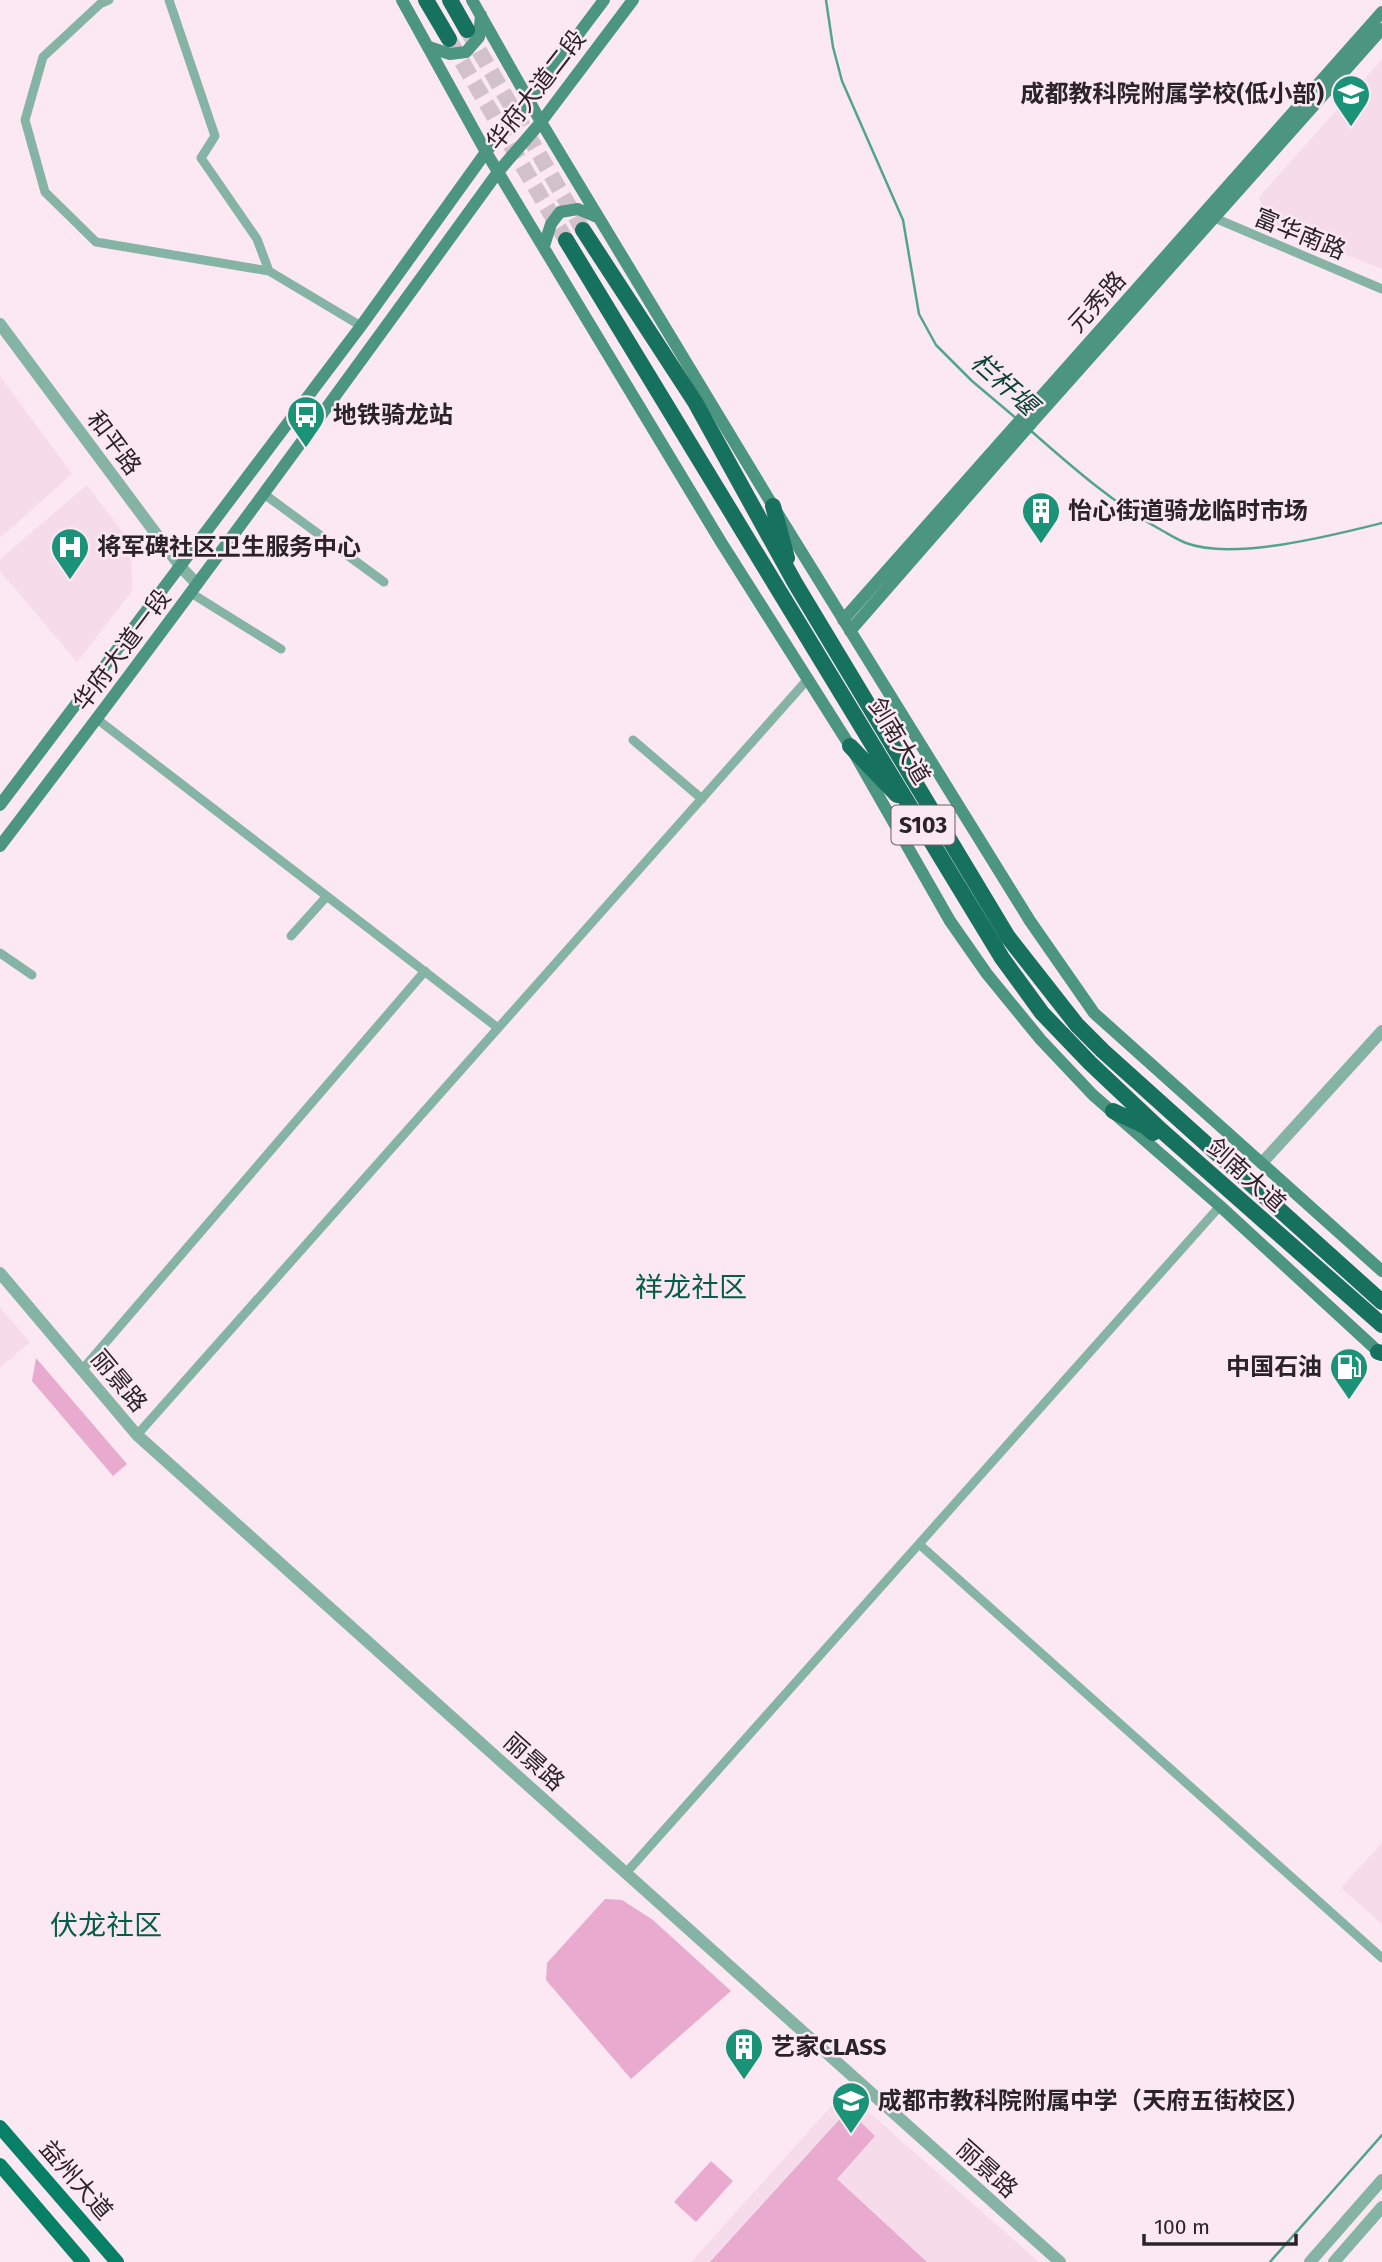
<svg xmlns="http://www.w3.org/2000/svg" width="1382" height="2262" font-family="'Fira Sans','Noto Sans SC',sans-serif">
  <rect width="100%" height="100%" fill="#fce8f3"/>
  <!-- built -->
  <path fill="#f6dbea" d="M1382,59V269L1266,223L1259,197Z
    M0,376L72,474L0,538Z
    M87,485L131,543L132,591L77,662L0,571V559Z
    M0,1308L30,1342L0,1368Z
    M1382,1843V1924L1341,1888Z
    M845,2091L1039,2262H691Z"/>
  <!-- green -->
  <path fill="#e8abcf" d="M36,1358L127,1464L113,1476L32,1381Z
    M605,1899L622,1900L653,1920L731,1991L631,2079L546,1980L547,1963Z
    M848,2110L875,2136L837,2179L927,2262H710Z
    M711,2161L733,2181L696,2222L674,2202Z"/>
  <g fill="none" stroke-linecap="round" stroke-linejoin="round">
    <!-- stream -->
    <path stroke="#53a48f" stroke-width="2.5" d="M826,0L833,47L842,81L903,220L919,314L936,345L972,381L1017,419
      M1030,430C1072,467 1114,504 1163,531C1170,535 1178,540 1186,543C1233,561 1334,535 1382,523
      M1270,2262L1382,2135"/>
    <!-- trunk-tunnel -->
    <path stroke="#d2c1ca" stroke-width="16" stroke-dasharray="16 8" stroke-linecap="butt" d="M467,30L583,230
      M450,41L566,240"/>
    <!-- minor -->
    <path stroke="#85b3a4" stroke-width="9" d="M109,0L100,4L43,57L25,120L45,192L96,242L269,271L361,326
      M169,0L215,136L201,158L257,239L269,271
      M1210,216L1382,289
      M264,494L384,582
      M191,593L281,649
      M97,719L498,1028
      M633,740L702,799
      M291,936L327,896
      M0,953L32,975
      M82,1370L425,971
      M137,1435L807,680
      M919,1544L1382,1958
      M626,1873L1220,1206"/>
    <!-- tertiary -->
    <path stroke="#85b3a4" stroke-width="12" d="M0,324L180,566L197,584
      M1262,1163L1382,1031
      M0,1273L137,1435L1060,2262
      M1310,2262L1382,2180
      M1334,2262L1382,2207"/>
    <!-- secondary -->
    <path stroke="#4c9580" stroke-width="12" d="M402,0L486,152L721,542L850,746L950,921L987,974L1041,1040L1093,1095L1220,1206L1382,1355
      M472,0L541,122L773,506L1030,921L1094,1013L1382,1271
      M429,47L450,54L466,52L479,37L481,15
      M544,246L551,224L560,212L578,209L597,217
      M843,620L1382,12
      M850,631L1036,418L1382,29
      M0,805L361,326L486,152L529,100L604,0
      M0,846C170,624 334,398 498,172L541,122L633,0"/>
    <!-- primary -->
    <path stroke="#088067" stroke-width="14" d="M0,2127L117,2262
      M0,2165L83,2262"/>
    <!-- trunk -->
    <path stroke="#16725e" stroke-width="16" d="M426,0L449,39
      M450,0L467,30
      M583,230L695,402L795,583L1008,937L1077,1025L1103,1051L1382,1302
      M566,240L1002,958L1042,1013L1090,1063L1162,1131L1382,1325
      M773,506L787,558
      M850,746L897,795
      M1113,1111L1145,1126L1153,1133
      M1378,1352L1382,1353"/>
  </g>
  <!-- icons -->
  <defs>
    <symbol id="school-pin" viewBox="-11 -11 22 30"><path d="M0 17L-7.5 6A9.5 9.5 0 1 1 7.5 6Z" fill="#1b9378" stroke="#fce8f3"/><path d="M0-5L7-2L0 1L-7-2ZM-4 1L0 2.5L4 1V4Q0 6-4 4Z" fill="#fff"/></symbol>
    <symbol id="bus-pin" viewBox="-11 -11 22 30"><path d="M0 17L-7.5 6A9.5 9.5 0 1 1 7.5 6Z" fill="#1b9378" stroke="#fce8f3"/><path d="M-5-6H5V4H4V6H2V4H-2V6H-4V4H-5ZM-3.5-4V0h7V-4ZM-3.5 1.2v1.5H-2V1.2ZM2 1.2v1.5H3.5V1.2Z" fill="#fff"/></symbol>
    <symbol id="building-pin" viewBox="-11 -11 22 30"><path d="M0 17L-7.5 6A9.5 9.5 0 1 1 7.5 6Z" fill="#1b9378" stroke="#fce8f3"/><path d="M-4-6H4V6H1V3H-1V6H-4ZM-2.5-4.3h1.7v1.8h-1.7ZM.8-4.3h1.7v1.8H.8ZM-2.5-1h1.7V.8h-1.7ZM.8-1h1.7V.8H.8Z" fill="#fff"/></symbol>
    <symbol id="hospital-pin" viewBox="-11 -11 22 30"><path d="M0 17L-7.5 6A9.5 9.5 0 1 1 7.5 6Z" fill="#1b9378" stroke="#fce8f3"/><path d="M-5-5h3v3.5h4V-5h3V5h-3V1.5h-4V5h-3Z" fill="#fff"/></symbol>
    <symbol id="fuel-pin" viewBox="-11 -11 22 30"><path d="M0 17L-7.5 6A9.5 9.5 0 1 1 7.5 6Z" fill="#1b9378" stroke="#fce8f3"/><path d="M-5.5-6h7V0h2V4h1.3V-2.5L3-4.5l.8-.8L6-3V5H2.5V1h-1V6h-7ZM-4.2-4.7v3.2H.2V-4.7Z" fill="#fff"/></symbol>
  </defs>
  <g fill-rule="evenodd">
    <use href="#school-pin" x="1329" y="72" width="44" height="60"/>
    <use href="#bus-pin" x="284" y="393" width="44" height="60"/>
    <use href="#building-pin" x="1019" y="489" width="44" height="60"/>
    <use href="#hospital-pin" x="48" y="525" width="44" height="60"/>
    <use href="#fuel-pin" x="1327" y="1345" width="44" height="60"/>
    <use href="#building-pin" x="722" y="2025" width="44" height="60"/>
    <use href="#school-pin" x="829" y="2079" width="44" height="60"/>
  </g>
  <g text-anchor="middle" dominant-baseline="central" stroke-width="5" stroke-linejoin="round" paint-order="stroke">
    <!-- shield labels -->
    <rect fill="#fce8f3" stroke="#695e64" stroke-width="2" x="891.5" y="805.5" width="63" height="39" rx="5"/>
    <g font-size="23" font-weight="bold" fill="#2a2327">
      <text x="923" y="825">S103</text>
    </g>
    <!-- street labels -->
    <g font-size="24" fill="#2a2327" stroke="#fce8f3">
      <text transform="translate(536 90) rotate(-52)">华府大道二段</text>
      <text transform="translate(1300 234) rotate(22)">富华南路</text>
      <text transform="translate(1097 302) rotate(-48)">元秀路</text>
      <text transform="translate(114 443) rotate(53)">和平路</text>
      <text transform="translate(122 650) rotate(-53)">华府大道一段</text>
      <text transform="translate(899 741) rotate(59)">剑南大道</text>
      <text transform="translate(1246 1175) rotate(42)">剑南大道</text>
      <text transform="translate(119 1381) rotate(50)">丽景路</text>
      <text transform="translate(534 1762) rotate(42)">丽景路</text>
      <text transform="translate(987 2169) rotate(42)">丽景路</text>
      <text transform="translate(76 2180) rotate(49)">益州大道</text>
    </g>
    <!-- poi labels -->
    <g font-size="24" font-weight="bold" fill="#2a2327" stroke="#fce8f3" text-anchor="start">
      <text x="1324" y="94" text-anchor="end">成都教科院附属学校(低小部)</text>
      <text x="333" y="415">地铁骑龙站</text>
      <text x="1068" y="511">怡心街道骑龙临时市场</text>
      <text x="97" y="547">将军碑社区卫生服务中心</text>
      <text x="1322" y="1367" text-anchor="end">中国石油</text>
      <text x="771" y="2047">艺家CLASS</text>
      <text x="878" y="2101">成都市教科院附属中学（天府五街校区）</text>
    </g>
    <!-- water labels -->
    <g font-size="26" font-style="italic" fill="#0a4134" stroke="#fce8f3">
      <text transform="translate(1004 384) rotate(42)">栏杆堰</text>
    </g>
    <!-- quarter labels -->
    <g font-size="28" fill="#055c4a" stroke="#fce8f3">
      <text x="691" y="1287">祥龙社区</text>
      <text x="106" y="1925">伏龙社区</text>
    </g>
  </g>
  <!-- scale -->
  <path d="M1144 2234v10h152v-10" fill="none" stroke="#2a2327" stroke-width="3.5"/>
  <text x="1154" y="2234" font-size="21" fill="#2a2327" stroke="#fce8f3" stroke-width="5" paint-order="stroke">100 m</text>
</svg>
